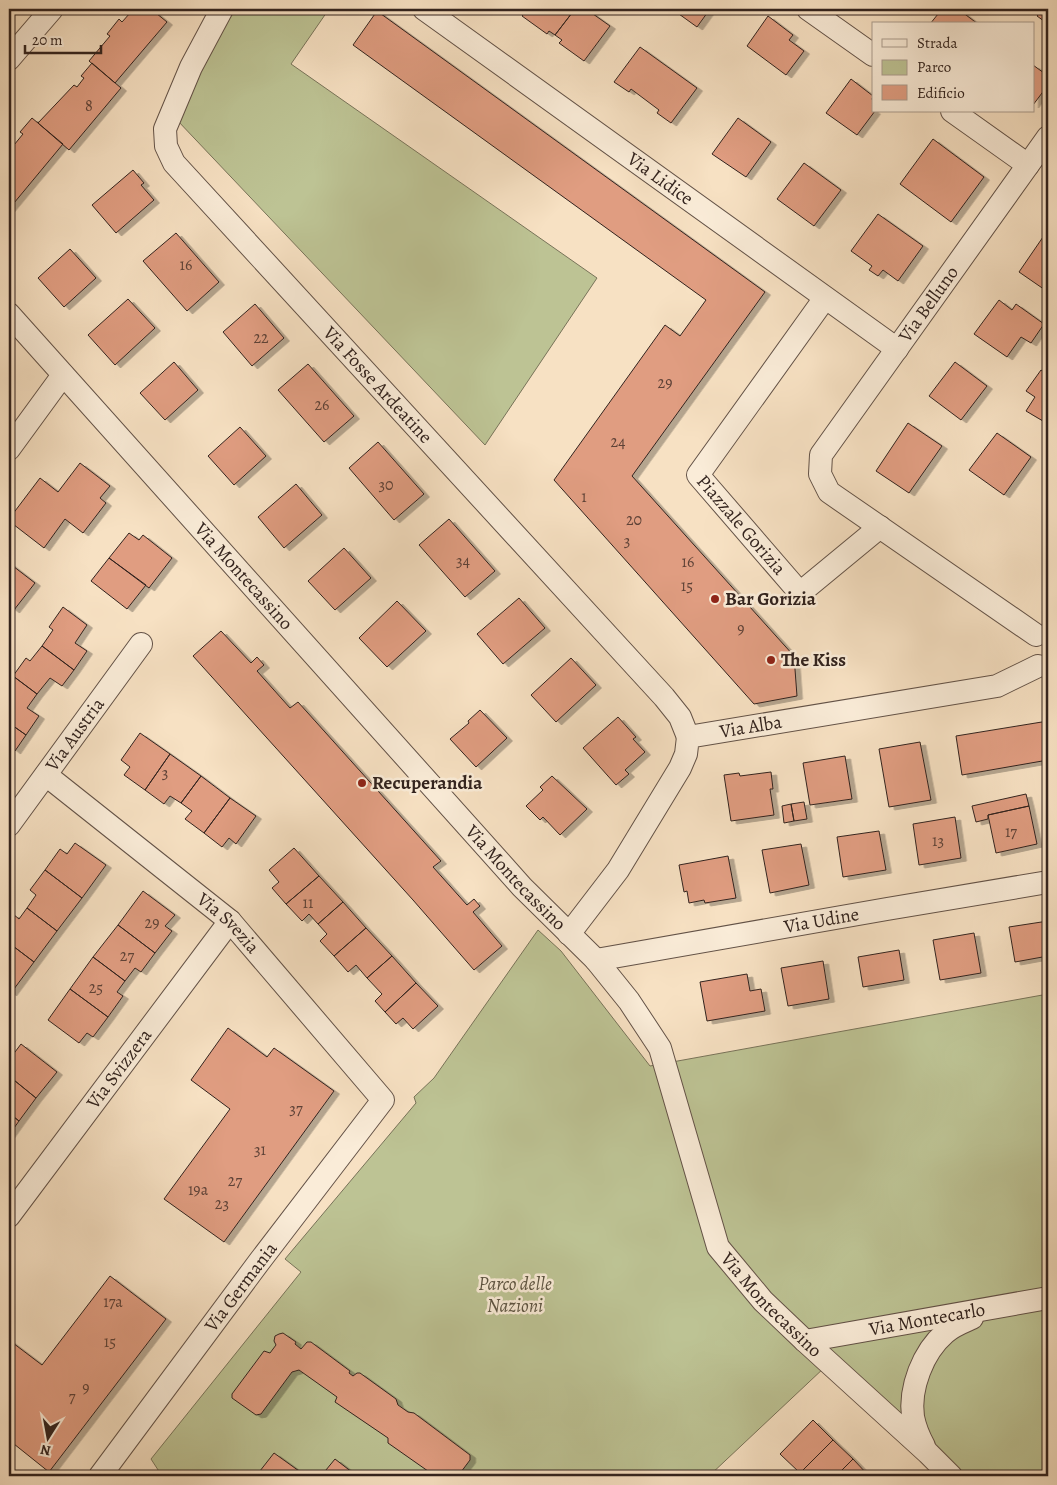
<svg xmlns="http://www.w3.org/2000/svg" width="1057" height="1485" font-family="Alegreya,serif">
  <defs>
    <filter id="shadow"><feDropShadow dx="5.5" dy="3" stdDeviation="0" flood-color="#0004"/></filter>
  </defs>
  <rect width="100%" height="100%" fill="#f7e1c3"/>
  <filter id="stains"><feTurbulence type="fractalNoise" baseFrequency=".004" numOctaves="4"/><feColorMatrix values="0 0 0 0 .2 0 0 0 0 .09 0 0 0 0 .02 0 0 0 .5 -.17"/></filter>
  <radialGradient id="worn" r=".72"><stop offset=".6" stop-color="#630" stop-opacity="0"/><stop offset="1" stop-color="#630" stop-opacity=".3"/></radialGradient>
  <!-- green -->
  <path fill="#bdc394" stroke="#787359" d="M229,9H329L291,64L597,278L485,445L177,120Z
    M538,930L561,951L650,1066L1048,994V1476H938L825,1367L709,1476H162L151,1459L301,1272L285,1259L416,1103L414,1097L434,1078Z"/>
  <!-- building -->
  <path fill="#e09d81" stroke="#32231e" filter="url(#shadow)" d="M128,9H151L167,22L115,83L89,61L110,36L107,34L119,19L122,22L130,13L127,10Z
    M528,9H575L555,35L549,31L547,34L522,16Z
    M575,9H586L610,26L584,61L559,43L562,40L555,35Z
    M672,9H710L697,27Z
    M942,9H958L978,24H930Z
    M1043,9H1048V24L1037,16Z
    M377,11L765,292L632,476L794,656L797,696L754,704L554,480L665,325L680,336L706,300L353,45Z
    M768,16L793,35L789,40L804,51L786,75L747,46Z
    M640,47L697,88L671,123L657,113L659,110L631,89L629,92L614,82Z
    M92,63L121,88L69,150L38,123L74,85L77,87L84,78L81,76Z
    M1033,65L1048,76V85L1033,105Z
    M851,79L873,96L872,99L873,101V111H875L857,135L826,113Z
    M32,118L63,144L9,209V146L12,142L14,145L23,134L20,132Z
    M738,118L771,142L746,177L712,154Z
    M933,139L984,177L951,222L900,184Z
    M804,163L841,190L814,226L777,199Z
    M133,170L144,183L141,185L154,200L116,233L92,205Z
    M878,214L923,246L898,281L883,270L878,276L869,270L872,266L851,251Z
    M176,233L219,282L187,311L143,261Z
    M1043,237L1048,241V292L1019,272Z
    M70,249L96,278L64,307L38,278Z
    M128,299L155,328L115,365L88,335Z
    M999,300L1012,310L1016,304L1044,324L1031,343L1021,337L1007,357L974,334Z
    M255,304L284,338L252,366L223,332Z
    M174,362L198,390L165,420L140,393Z
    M955,362L987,386L961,420L929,396Z
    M308,364L354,416L324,442L278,390Z
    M1041,370L1048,375V424L1026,411L1035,397L1026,391Z
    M908,423L942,446L909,493L876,471Z
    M240,427L266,456L234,485L208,456Z
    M997,433L1031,457L1004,495L969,470Z
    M378,442L424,494L394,520L349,468Z
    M80,463L110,486L100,498L106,503L83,533L65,519L44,548L9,521V519L40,478L58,492Z
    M296,484L322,515L284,548L258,517Z
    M449,519L495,571L465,597L419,545Z
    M129,533L139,540L143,535L172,558L149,588L109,558Z
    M344,548L371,578L335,610L308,581Z
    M109,558L146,585L127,609L91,581Z
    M9,563L35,583L14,610L9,606Z
    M519,598L545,628L503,664L477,634Z
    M397,601L426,631L387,667L359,638Z
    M63,607L87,625L75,643L87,651L74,670L42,646L53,630L49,627Z
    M221,631L251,663L257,657L264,665L257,671L290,708L298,702L441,861L433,867L467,905L474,899L480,906L473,912L502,946L474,970L413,900L193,656Z
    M42,646L74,670L62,686L50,678L37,694L13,676L26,658L30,661Z
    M571,658L596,685L556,722L531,695Z
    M13,676L37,694L27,708L39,716L26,735L9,723V682Z
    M480,710L507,738L476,767L450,739L469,723L468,721Z
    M618,717L636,737L633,739L645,752L625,770L629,774L616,785L583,748Z
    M1048,721V760L962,775L956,736Z
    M9,723L26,735L15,751L9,746Z
    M140,733L170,754L145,790L124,775L130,767L121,760Z
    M920,742L931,800L889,807L879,749Z
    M170,754L201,776L181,803L170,796L164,804L145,790Z
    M845,756L852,799L810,805L803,763Z
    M771,772L773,789H770L774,815L731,821L724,775L739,773L740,776Z
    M201,776L230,798L204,833L185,819L192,811L181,803Z
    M552,776L587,809L560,835L543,817L540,820L526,806L543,790L540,787Z
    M1026,794L1029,806L988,815V819L976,822L972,806Z
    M230,798L256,816L236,844L229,838L222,847L204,833Z
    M804,802L807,819L794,821L791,804Z
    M791,804L794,821L784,823L782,806Z
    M1029,806L1037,844L996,853L988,815Z
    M955,817L961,858L919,865L913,824Z
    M879,831L886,870L843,877L837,837Z
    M75,843L106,865L82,898L45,870L60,849L67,854Z
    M801,844L809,885L770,893L762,850Z
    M294,848L319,876L286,904L272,888L279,882L269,870Z
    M728,856L736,898L705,903L704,900L689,903L687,891L684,892L679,865Z
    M45,870L82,898L57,931L27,908L36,895L30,890Z
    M319,876L343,902L318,924L309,914L302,921L286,904Z
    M143,891L175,915L165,926L172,931L155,953L118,925Z
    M343,902L366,928L334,956L320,941L327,934L318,924Z
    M27,908L57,931L34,962L9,943V919L13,914L19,919Z
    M1048,921V956L1015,962L1009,927Z
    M118,925L155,953L141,972L135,968L125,981L93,957Z
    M366,928L392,956L367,978L356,965L348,972L334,956Z
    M974,933L981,973L940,980L933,940Z
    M9,943L34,962L11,993L9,991Z
    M899,950L904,980L863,987L858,957Z
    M392,956L416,983L385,1012L375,1001L382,994L367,978Z
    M93,957L125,981L117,992L123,996L108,1017L70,989Z
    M823,961L829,999L788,1006L781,968Z
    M747,974L750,991L761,989L765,1011L707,1021L700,982Z
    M416,983L438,1006L413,1029L403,1018L396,1024L385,1012Z
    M70,989L108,1017L93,1037L87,1033L79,1043L48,1020Z
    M228,1028L267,1057L274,1048L334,1091L224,1242L164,1199L230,1109L191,1080Z
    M21,1044L57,1072L36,1098L9,1076V1060Z
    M9,1076L36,1098L19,1121L9,1113Z
    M9,1113L19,1121L9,1135Z
    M110,1276L166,1319L49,1472L9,1440V1340L42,1365Z
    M283,1333L296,1342L295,1344L301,1349L307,1342H311L350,1371L349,1373L353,1376L357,1373H360L396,1399L398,1405L408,1412L414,1413L470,1455V1460L458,1476H435L388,1443V1438L335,1402L337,1397L299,1370L292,1372L261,1414L256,1415L232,1398V1394L264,1351L270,1353L276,1345L274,1341L275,1336L279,1334Z
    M813,1420L833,1440L800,1473L780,1454Z
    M833,1440L853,1459L836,1476H803L800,1473Z
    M274,1453L306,1476H256Z
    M335,1459L357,1476H321Z
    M853,1459L869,1476H836Z"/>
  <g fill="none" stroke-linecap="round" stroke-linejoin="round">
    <defs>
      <g id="minor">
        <path id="s1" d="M222,9L191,67L165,129L166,146L174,163L664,697L680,717L688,737"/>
        <path id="s2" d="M424,9L897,349"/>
        <path d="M808,9L873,55"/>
        <path d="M9,59L52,9"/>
        <path d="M952,111L1028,165"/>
        <path id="s3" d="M825,298L698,475L800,593L880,527"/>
        <path id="s4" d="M9,314L522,887L596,960L629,1001L660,1048L718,1247L763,1301L805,1341L928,1453L951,1476"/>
        <path d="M9,449L63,375"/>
        <path id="s5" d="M1036,635L829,492L820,474L821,455L1048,137"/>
        <path id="s6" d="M46,775L230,921L383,1100L259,1262L100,1476"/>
        <path id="s7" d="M9,825L141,644"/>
        <path id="s8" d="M569,934L618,870L680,768L686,754L688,737L997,686L1038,666"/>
        <path id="s9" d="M596,960L887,909L1048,882"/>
        <path id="s10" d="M9,1216L230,921"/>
        <path id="s11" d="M805,1341L1048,1298"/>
        <path d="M924,1446C919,1437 915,1427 913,1417C909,1388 923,1352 945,1333C952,1326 963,1322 972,1318"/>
      </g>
    </defs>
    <!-- minor casing -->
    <use href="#minor" stroke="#635247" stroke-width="24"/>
    <!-- minor -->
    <use href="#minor" stroke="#faecd8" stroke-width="22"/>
  </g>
  <!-- markers -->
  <g fill="#8f2418" stroke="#faecd8" stroke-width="2">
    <circle cx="715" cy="599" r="5"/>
    <circle cx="771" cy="660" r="5"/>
    <circle cx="362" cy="783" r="5"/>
  </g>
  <g text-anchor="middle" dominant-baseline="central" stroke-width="5" stroke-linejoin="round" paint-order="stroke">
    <!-- number labels -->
    <g font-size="16" fill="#5e4237">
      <text x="89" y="106">8</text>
      <text x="186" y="265">16</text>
      <text x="261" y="338">22</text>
      <text x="665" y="383">29</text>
      <text x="322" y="405">26</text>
      <text x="618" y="442">24</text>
      <text x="386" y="485">30</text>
      <text x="584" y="497">1</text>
      <text x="634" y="520">20</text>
      <text x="627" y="541">3</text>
      <text x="463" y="561">34</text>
      <text x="688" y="562">16</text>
      <text x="687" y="586">15</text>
      <text x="741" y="629">9</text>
      <text x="165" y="773">3</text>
      <text x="1011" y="832">17</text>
      <text x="938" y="841">13</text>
      <text x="308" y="903">11</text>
      <text x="152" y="923">29</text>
      <text x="127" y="956">27</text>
      <text x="96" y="988">25</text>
      <text x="296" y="1109">37</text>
      <text x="260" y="1150">31</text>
      <text x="235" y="1181">27</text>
      <text x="198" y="1190">19a</text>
      <text x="222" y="1204">23</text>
      <text x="113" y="1302">17a</text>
      <text x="110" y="1342">15</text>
      <text x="86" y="1388">9</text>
      <text x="72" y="1397">7</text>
    </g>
    <!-- street labels -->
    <g font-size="19" fill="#32231e" stroke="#faecd8">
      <text stroke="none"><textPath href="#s2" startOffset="291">Via Lidice</textPath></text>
      <text stroke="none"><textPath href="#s5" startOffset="476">Via Belluno</textPath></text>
      <text stroke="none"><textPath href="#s1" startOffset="470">Via Fosse Ardeatine</textPath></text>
      <text stroke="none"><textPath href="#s3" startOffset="284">Piazzale Gorizia</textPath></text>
      <text stroke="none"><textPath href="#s4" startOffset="352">Via Montecassino</textPath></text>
      <text stroke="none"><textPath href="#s8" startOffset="296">Via Alba</textPath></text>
      <text stroke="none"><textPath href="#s7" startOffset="112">Via Austria</textPath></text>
      <text stroke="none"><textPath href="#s4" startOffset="758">Via Montecassino</textPath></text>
      <text stroke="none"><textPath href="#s9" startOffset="229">Via Udine</textPath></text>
      <text stroke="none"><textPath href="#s6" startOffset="235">Via Svezia</textPath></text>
      <text stroke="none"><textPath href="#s10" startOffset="184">Via Svizzera</textPath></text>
      <text transform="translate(241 1287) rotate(-53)">Via Germania</text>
      <text stroke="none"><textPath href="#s4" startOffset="1268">Via Montecassino</textPath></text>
      <text stroke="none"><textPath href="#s11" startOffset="124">Via Montecarlo</textPath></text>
    </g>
    <!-- poi labels -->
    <g font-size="19" font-weight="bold" fill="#32231e" stroke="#faecd8" text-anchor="start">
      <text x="725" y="599">Bar Gorizia</text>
      <text x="781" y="660">The Kiss</text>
      <text x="372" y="783">Recuperandia</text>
    </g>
    <!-- park labels -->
    <g font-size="19" font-style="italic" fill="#5c5341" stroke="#faecd8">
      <text x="515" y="1284">Parco delle<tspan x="515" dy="22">Nazioni</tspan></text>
    </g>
  </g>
  <!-- margin -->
  <rect width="1057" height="1485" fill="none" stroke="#f7e1c3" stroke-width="30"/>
  <rect x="10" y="10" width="1037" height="1465" fill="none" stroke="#32231e" stroke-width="2.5"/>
  <rect x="15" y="15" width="1027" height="1455" fill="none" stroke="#32231e"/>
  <!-- legend -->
  <rect x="872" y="22" width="162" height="90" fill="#faecd8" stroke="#aa9c8e"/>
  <rect x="882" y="39" width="25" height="8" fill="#faecd8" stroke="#aa9c8e"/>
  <text x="917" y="48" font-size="15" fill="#32231e">Strada</text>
  <rect x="882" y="60" width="25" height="15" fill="#bdc394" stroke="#aa9c8e"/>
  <text x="917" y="72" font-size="15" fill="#32231e">Parco</text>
  <rect x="882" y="85" width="25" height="15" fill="#e09d81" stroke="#aa9c8e"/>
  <text x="917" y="98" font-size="15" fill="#32231e">Edificio</text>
  <!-- north arrow -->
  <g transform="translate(48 1438) rotate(191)" stroke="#faecd8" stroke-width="4" paint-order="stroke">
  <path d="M0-4L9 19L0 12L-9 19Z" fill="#32231e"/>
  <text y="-8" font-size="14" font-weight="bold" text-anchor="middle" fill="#32231e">N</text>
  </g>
  <!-- scale -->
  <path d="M25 45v8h76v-8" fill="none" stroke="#32231e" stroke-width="2.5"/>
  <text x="32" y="45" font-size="15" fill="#32231e" stroke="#faecd8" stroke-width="4" paint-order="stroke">20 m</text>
  <rect width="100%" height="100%" filter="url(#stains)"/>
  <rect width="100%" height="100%" fill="url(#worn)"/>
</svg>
